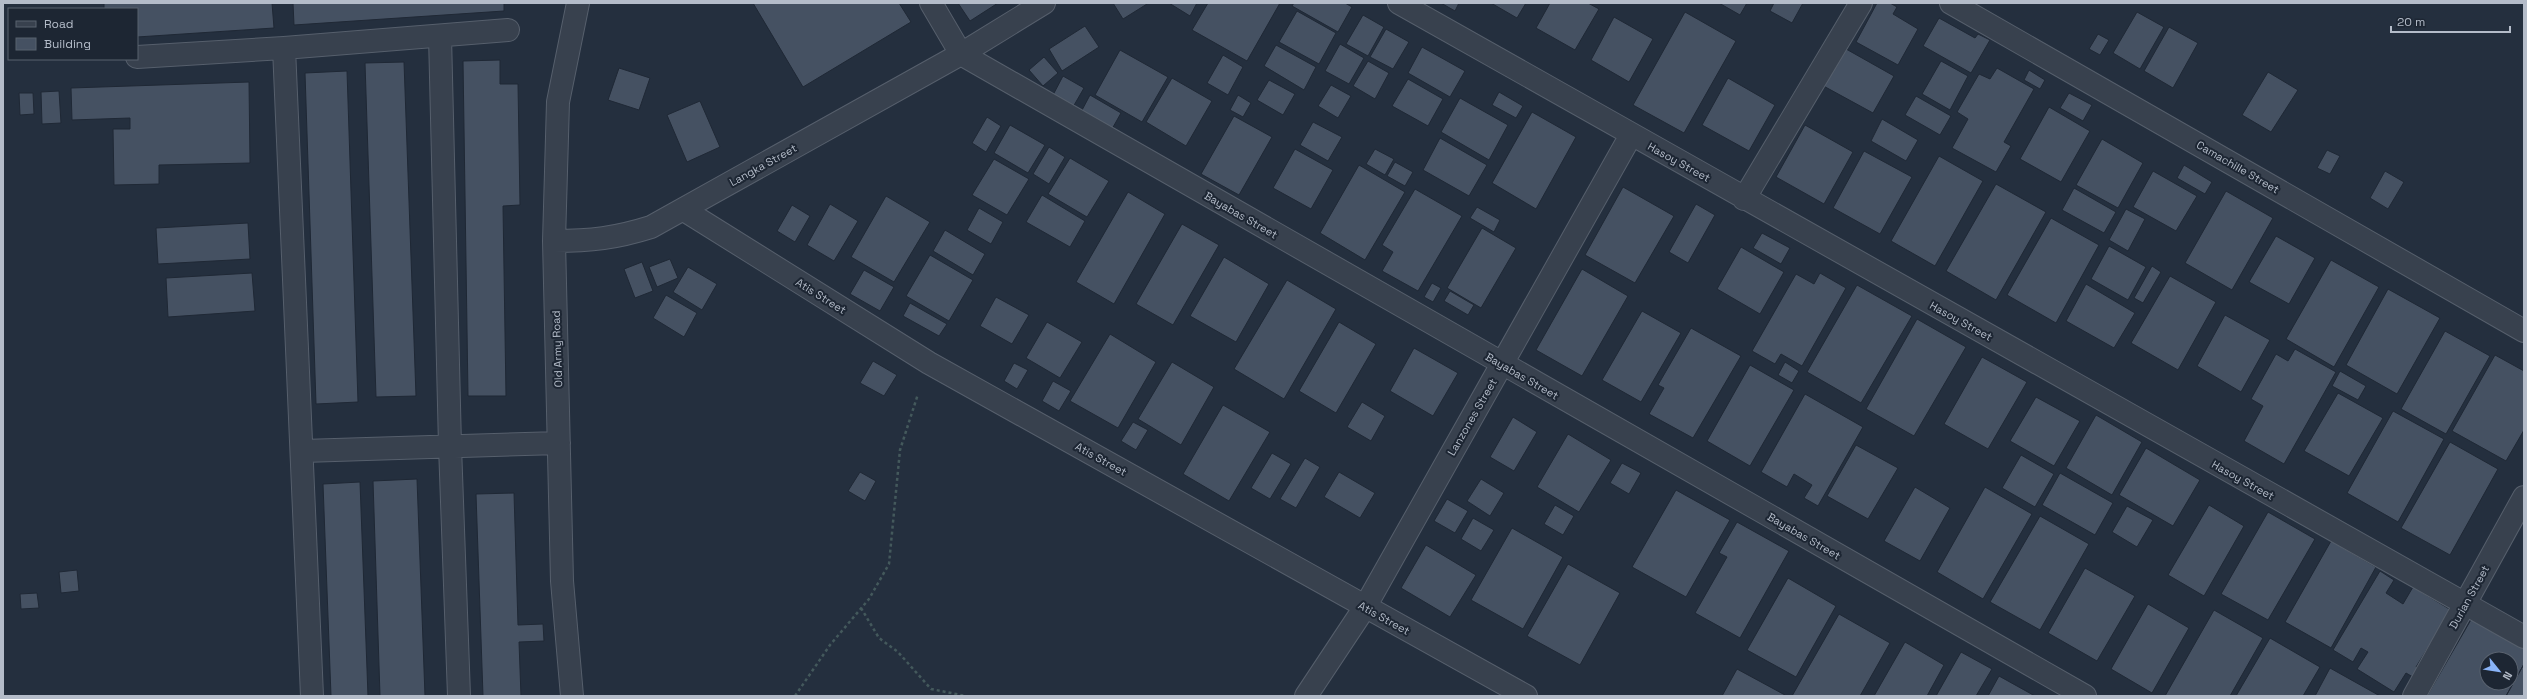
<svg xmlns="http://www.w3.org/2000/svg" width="2527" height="699" font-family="'Space Grotesk',sans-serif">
  <rect width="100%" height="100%" fill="#242f3e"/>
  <!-- building -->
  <path fill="#455162" stroke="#1f2835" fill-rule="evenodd" d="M104,3H272L274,28L137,37V9H104Z
    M293,3H504V11L294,25Z
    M753,3H899L911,22L803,87Z
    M958,3H998L970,21Z
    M1113,3H1147V4L1123,19Z
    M1169,3H1197L1190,16Z
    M1208,3H1280L1247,61L1192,30Z
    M1294,3H1345L1352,7L1338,32L1292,6Z
    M1441,3H1459L1455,11Z
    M1491,3H1526L1517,18Z
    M1550,3H1588L1599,9L1575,50L1536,28Z
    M1719,3H1747L1740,15Z
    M1774,3H1803L1792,23L1770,11Z
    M1877,3H1890L1897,7L1893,14L1918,29L1898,65L1856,42Z
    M1297,11L1336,33L1319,64L1279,42Z
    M1685,12L1736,41L1684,133L1633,105Z
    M2137,12L2164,27L2140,69L2113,53Z
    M1363,15L1384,27L1368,56L1346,44Z
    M1614,17L1653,39L1629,82L1591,60Z
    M1939,18L1975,38L1978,34L1990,40L1971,73L1923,46Z
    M1085,26L1099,47L1062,71L1049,49Z
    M2169,27L2198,43L2173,88L2144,71Z
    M1386,29L1409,42L1393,69L1370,57Z
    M2098,34L2109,40L2100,55L2089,49Z
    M1340,44L1364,58L1349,84L1325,71Z
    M1276,45L1316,67L1304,90L1264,66Z
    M1839,45L1894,76L1873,113L1818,83Z
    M1422,47L1465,71L1450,97L1408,73Z
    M1120,50L1168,77L1142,122L1095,95Z
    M1223,55L1243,67L1228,95L1207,83Z
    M1044,57L1058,73L1043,86L1029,70Z
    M500,60V84H518L520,205L503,206L506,396H468L463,61Z
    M1368,61L1389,73L1375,99L1353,86Z
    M1941,61L1968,76L1950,110L1922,94Z
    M404,62L416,396L376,397L365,63Z
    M619,68L650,78L639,110L608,100Z
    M1997,68L2034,89L2004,142L2011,146L1996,172L1952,148L1968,119L1957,112L1979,74L1990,79Z
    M2029,70L2045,80L2040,89L2024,80Z
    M347,71L358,402L316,404L305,73Z
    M2268,72L2298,90L2271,132L2242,115Z
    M1063,76L1084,88L1073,107L1053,95Z
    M1172,78L1212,101L1186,146L1146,122Z
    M1728,78L1775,105L1749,151L1702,125Z
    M1408,79L1443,99L1428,126L1392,106Z
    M1269,80L1295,94L1283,115L1257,100Z
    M249,82L250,163L159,165V184L114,185L113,129H130V118L72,120L71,88Z
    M1331,85L1351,96L1338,118L1318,106Z
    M59,91L61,123L42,124L41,92Z
    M1499,92L1523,106L1516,118L1492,105Z
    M19,93H33L34,114L20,115Z
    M2069,93L2092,105L2083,121L2060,108Z
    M1090,95L1121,113L1112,129L1081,112Z
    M1238,95L1251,103L1243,117L1230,110Z
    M1916,96L1951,116L1940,135L1905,115Z
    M1460,98L1508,125L1489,160L1441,132Z
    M700,101L720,147L687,162L667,115Z
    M2049,107L2090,131L2061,182L2020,159Z
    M1532,112L1576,137L1536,209L1492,183Z
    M1234,116L1272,137L1239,195L1201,174Z
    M987,117L1001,126L986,152L972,143Z
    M1882,119L1918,140L1906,161L1871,141Z
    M1313,122L1342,137L1328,161L1300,145Z
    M1010,125L1045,145L1028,173L994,153Z
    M1805,125L1853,152L1824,204L1776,177Z
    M1440,138L1487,165L1469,196L1423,170Z
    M2102,139L2143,163L2118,208L2076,185Z
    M1049,147L1065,157L1049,184L1033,174Z
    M1295,149L1333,170L1311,209L1273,188Z
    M1375,149L1394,159L1385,175L1366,164Z
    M2327,150L2340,156L2330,174L2317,168Z
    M1864,151L1912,177L1880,234L1833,208Z
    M1939,156L1983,181L1935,266L1891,241Z
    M1070,158L1109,181L1087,217L1048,194Z
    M994,159L1029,179L1007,215L972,195Z
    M1395,162L1413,172L1405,186L1387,176Z
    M1359,165L1405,192L1365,260L1320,233Z
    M2184,165L2212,182L2205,194L2177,178Z
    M2153,171L2197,196L2176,231L2133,207Z
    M2385,171L2404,182L2388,209L2370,198Z
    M1996,184L2046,212L1996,300L1946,271Z
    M1623,187L1674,216L1635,283L1585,255Z
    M2074,188L2116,212L2104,233L2062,210Z
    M1415,189L1462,216L1418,291L1382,271L1393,252L1382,245Z
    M2226,191L2273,218L2232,290L2185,263Z
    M1128,192L1165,214L1114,304L1076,282Z
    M1042,195L1085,221L1070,247L1026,222Z
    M886,196L930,222L894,282L851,257Z
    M830,204L858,221L834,261L807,245Z
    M1696,204L1715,215L1688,263L1669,252Z
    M792,205L810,216L795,242L777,231Z
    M1477,207L1500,220L1494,232L1470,218Z
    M979,208L1003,222L991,244L967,230Z
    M2126,209L2145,219L2128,251L2109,240Z
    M2051,218L2099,245L2056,323L2007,295Z
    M248,223L250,259L158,264L156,228Z
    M1182,224L1219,245L1173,325L1136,304Z
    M1482,228L1516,248L1481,308L1447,288Z
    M945,230L985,254L973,275L933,251Z
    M1762,233L1790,248L1781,264L1753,248Z
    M2276,236L2315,258L2289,304L2249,282Z
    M2109,246L2146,267L2128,300L2091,279Z
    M1741,247L1784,272L1760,314L1717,289Z
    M930,255L973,280L949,321L906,296Z
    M1224,257L1269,284L1236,342L1190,316Z
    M670,259L678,278L657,287L649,267Z
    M2331,260L2379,287L2334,367L2286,339Z
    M642,262L653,291L635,298L624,269Z
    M2152,266L2161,272L2143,303L2134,298Z
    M688,267L717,284L702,310L673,292Z
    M1582,269L1628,296L1582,376L1536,350Z
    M864,270L894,287L880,311L850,294Z
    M252,273L255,311L168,317L166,278Z
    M1820,273L1846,288L1802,366L1781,354L1775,364L1752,351L1796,274L1814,284Z
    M2170,276L2216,302L2178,370L2131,343Z
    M1287,280L1336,309L1284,399L1234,369Z
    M1432,283L1441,288L1433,302L1424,297Z
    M2086,284L2135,313L2114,348L2066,321Z
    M1857,285L1912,316L1861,403L1807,372Z
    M2388,289L2440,318L2397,394L2346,365Z
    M1450,291L1474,305L1468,315L1444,301Z
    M666,295L697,313L684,337L653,318Z
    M996,297L1029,315L1012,344L980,326Z
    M910,303L947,324L939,336L903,316Z
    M1642,311L1681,333L1641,402L1602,380Z
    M2225,315L2270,340L2241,392L2197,366Z
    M1917,319L1966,347L1914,436L1866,409Z
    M1047,322L1082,342L1060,378L1026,358Z
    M1339,322L1376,344L1336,413L1299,391Z
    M1691,328L1741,356L1693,438L1649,414L1664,388L1658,385Z
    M2445,331L2490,356L2446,434L2401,409Z
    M1110,334L1156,362L1118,428L1070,401Z
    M1414,348L1458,373L1433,416L1390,391Z
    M2295,349L2336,372L2284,464L2244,441L2263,406L2251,399L2276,354L2288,361Z
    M2495,355L2524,371V430L2506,461L2452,431Z
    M1982,357L2027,382L1988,449L1944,424Z
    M873,361L897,375L884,396L860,383Z
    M1172,362L1214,387L1181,445L1138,419Z
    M1785,362L1799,371L1792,383L1778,375Z
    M1014,363L1028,370L1017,389L1004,381Z
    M1750,365L1794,390L1750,466L1707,441Z
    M2340,371L2366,386L2358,400L2332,386Z
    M1053,381L1071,391L1059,411L1042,401Z
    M2338,393L2383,418L2349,476L2304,451Z
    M1805,394L1863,427L1818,506L1804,498L1812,485L1794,474L1787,487L1761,472Z
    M2036,397L2080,421L2054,466L2010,441Z
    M1362,402L1385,416L1371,441L1347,427Z
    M1223,405L1270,432L1229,501L1183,474Z
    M2393,411L2444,439L2398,522L2347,493Z
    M2096,415L2142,442L2112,495L2066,468Z
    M1513,417L1537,432L1514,471L1490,457Z
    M1133,422L1148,430L1136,450L1121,441Z
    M1568,434L1611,460L1579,512L1537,487Z
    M2450,442L2498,469L2450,555L2401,528Z
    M1856,445L1898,468L1868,519L1827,496Z
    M2146,448L2200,480L2173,526L2119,495Z
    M1272,453L1291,464L1270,499L1251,488Z
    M2021,455L2054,474L2035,507L2002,488Z
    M1305,458L1320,467L1296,508L1280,499Z
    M1622,463L1641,473L1629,494L1610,483Z
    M860,472L876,481L865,501L848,491Z
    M1339,472L1375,493L1360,518L1324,497Z
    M2060,473L2113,503L2095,535L2042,505Z
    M417,479L425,696H380L373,481Z
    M1481,479L1504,493L1490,516L1467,501Z
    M360,482L368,696H331L323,484Z
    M1915,487L1950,508L1920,561L1884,541Z
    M1985,487L2032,514L1983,599L1937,572Z
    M1676,490L1730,520L1686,597L1632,567Z
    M514,493L518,625L543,624L544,641L519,642L521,696H483L476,494Z
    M1447,499L1468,511L1455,533L1434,521Z
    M1555,505L1574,516L1563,535L1544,524Z
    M2209,505L2244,526L2204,596L2168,575Z
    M2127,506L2153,520L2137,547L2112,532Z
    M2268,512L2315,539L2268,620L2221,594Z
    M2040,516L2089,544L2040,630L1990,602Z
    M1473,518L1494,530L1481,551L1461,539Z
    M1737,522L1789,551L1740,638L1695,613L1727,557L1719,553Z
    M1512,528L1563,557L1523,629L1471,600Z
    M2331,541L2376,567L2331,648L2285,622Z
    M1426,545L1476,575L1450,617L1401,588Z
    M1568,564L1620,593L1580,665L1527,636Z
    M2085,568L2135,596L2097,661L2048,633Z
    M77,570L79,591L61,593L59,572Z
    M2380,571L2394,580L2386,593L2403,604L2413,587L2451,610L2416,667L2424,672L2409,696H2401L2413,677L2406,673L2394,692L2357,669L2368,652L2361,648L2353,662L2333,650Z
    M1788,578L1836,606L1796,677L1747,650Z
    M37,593L39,608L21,609L20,594Z
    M2148,604L2189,628L2152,693L2111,669Z
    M2214,610L2263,638L2230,696H2165Z
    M1839,614L1890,643L1860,696H1792Z
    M2472,618L2524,647V664L2506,696H2427ZM2487,659H2511V683H2487Z
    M2270,638L2320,667L2303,696H2236Z
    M1905,642L1944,665L1927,696H1874Z
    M1961,652L1992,669L1976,696H1936Z
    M2524,664V696H2506Z
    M2330,668L2380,696H2315Z
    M1737,669L1785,695L1784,696H1722Z
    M1999,676L2035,696H1988Z"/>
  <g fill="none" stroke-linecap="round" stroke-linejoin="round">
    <defs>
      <path id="minor" d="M931,3L961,54
        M1399,3L2524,637
        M1951,3L2524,331
        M440,36L450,446L459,696
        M284,48L312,696
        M961,54L2085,696
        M137,57L284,48L508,30
        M1744,199L1861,3
        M684,210L929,363L1526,696
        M554,241C591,241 616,238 651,227L961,54L1044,3
        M303,451L559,443
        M572,696L562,581L554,241L558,102L578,3
        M1306,696L1365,607L1631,135
        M2414,696L2524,497"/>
    </defs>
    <!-- minor casing -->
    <use href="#minor" stroke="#565f6c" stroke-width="24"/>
    <!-- path -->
    <path stroke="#44595c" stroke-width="2.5" stroke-dasharray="3 3" stroke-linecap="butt" d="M861,608L879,638L898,652L931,689L966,696
      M795,696L830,645L869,599L889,564L900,450L918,394"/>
    <!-- minor -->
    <use href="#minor" stroke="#38414e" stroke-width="22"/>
  </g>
  <g text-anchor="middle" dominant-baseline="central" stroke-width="4" stroke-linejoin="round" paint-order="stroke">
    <!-- street labels -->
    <g font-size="11" fill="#b4bcc9" stroke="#1d2633">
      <text transform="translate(1679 162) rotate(29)">Hasoy Street</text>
      <text transform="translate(763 165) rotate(-29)">Langka Street</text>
      <text transform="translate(2238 167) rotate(30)">Camachille Street</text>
      <text transform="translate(1241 215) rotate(30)">Bayabas Street</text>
      <text transform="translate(821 296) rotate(32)">Atis Street</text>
      <text transform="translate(1961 321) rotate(29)">Hasoy Street</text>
      <text transform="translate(557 349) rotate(-92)">Old Army Road</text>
      <text transform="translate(1522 376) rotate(30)">Bayabas Street</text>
      <text transform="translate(1472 417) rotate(-60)">Lanzones Street</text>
      <text transform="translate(1101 459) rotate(29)">Atis Street</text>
      <text transform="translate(2243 480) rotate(29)">Hasoy Street</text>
      <text transform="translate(1804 536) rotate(30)">Bayabas Street</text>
      <text transform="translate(2469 597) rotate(-61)">Durian Street</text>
      <text transform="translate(1384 618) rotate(29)">Atis Street</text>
    </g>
  </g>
  <!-- border -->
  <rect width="2527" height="699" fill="none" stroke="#b4bcc9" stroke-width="8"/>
  <!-- legend -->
  <rect x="8" y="8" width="130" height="52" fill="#1d2633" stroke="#59626f"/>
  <rect x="16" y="21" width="20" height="6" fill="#38414e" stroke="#59626f"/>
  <text x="44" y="28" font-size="12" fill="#b4bcc9">Road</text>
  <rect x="16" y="38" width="20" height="12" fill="#455162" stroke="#59626f"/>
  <text x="44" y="48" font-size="12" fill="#b4bcc9">Building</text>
  <!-- north arrow -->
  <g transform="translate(2499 671) rotate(120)"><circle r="19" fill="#1d2633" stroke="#59626f"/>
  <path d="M0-3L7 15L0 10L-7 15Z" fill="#8ab4f8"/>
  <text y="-6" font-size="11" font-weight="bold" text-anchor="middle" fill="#b4bcc9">N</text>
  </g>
  <!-- scale -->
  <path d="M2391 26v6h119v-6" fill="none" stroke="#b4bcc9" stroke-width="2"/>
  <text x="2397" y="26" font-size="12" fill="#b4bcc9" stroke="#1d2633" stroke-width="3" paint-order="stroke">20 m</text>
</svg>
